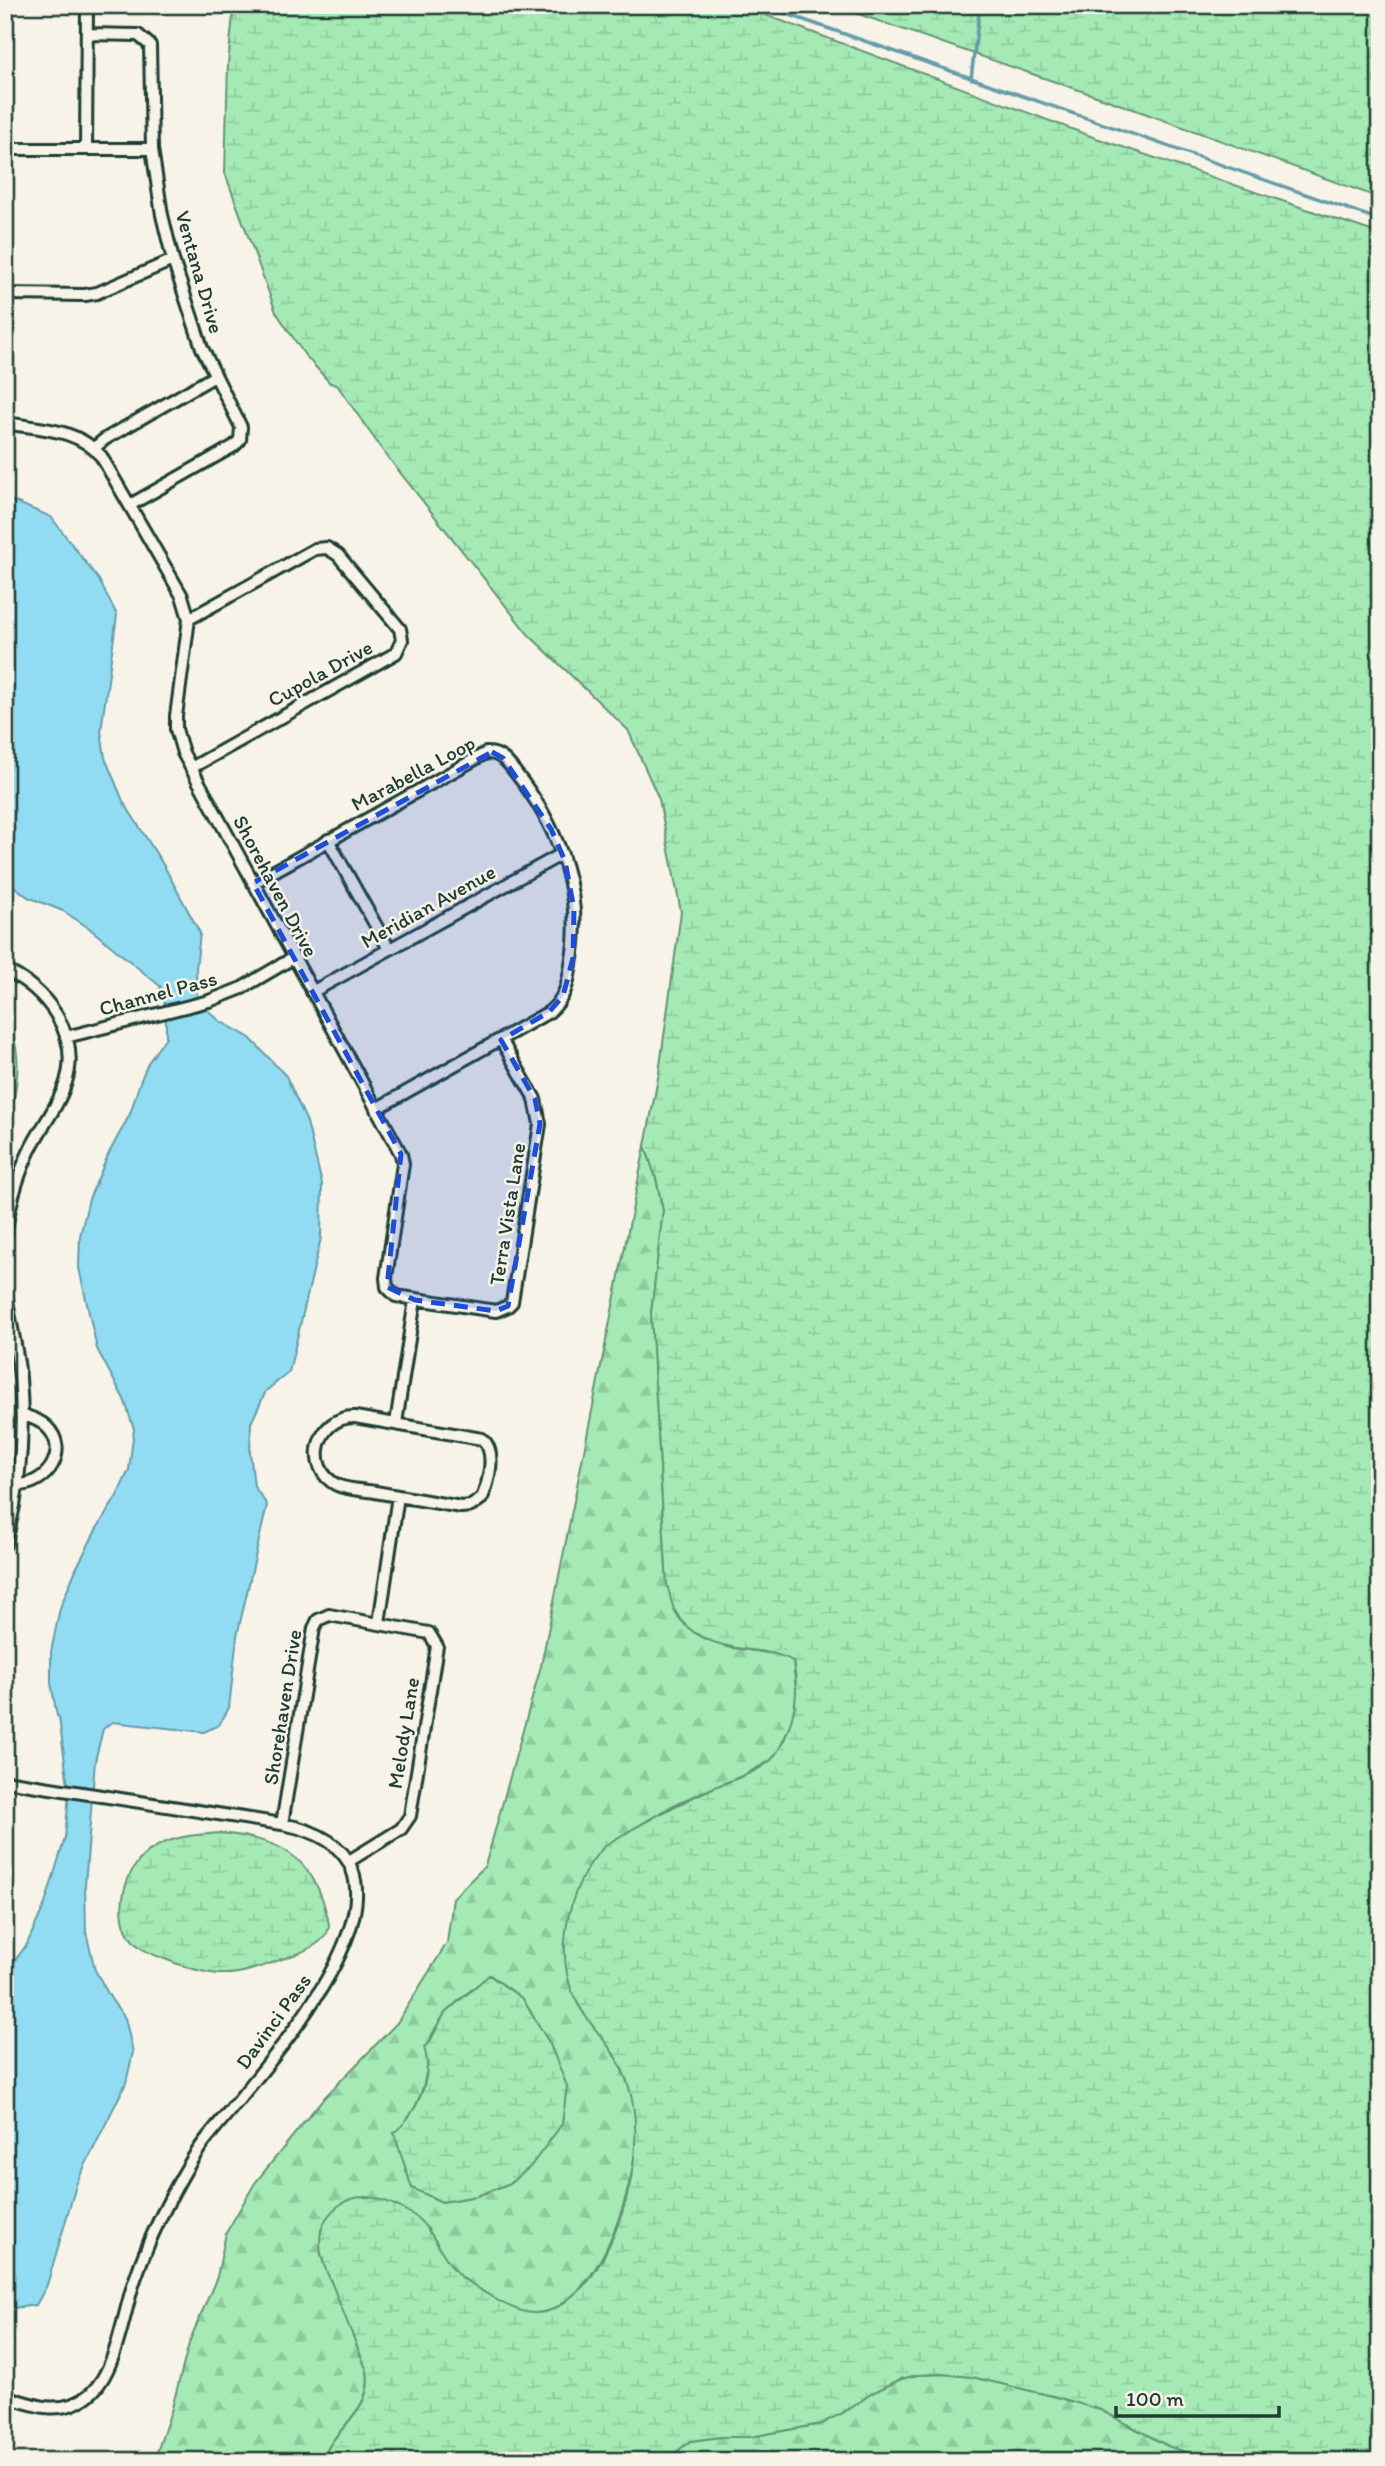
<svg xmlns="http://www.w3.org/2000/svg" width="1385" height="2466" font-family="Itim,sans-serif">
  <defs>
    <pattern id="forest-firs" width="22" height="20" patternUnits="userSpaceOnUse" patternTransform="scale(1.75)"><rect width="22" height="20" fill="#a5eab5"/><path d="M5 1l3.5 6h-7zM16 11l3.5 6h-7z" fill="#8eca9c"/></pattern>
    <pattern id="wetland-marsh" width="20" height="14" patternUnits="userSpaceOnUse" patternTransform="scale(1.75)"><rect width="20" height="14" fill="#a5eab5"/><path d="M1 5h8M5 5V1M11 12h8M15 12V8" fill="none" stroke="#8eca9c"/></pattern>
  </defs>
  <rect width="100%" height="100%" fill="#f7f3e8"/>
  <filter id="ink" filterUnits="userSpaceOnUse"><feTurbulence type="fractalNoise" baseFrequency=".0143" numOctaves="2"/><feDisplacementMap in="SourceGraphic" scale="14" xChannelSelector="R" yChannelSelector="G"/><feConvolveMatrix kernelMatrix="1 2 1 2 8 2 1 2 1" color-interpolation-filters="sRGB"/></filter>
  <g filter="url(#ink)">
    <!-- forest -->
    <path fill="url(#forest-firs)" stroke="#629474" stroke-width="2" fill-rule="evenodd" d="M645,1146L656,1178L663,1210L651,1314L667,1585L726,1647L782,1655L793,1661L797,1698L793,1719L779,1750L771,1760L744,1775L677,1803L608,1844L568,1929L564,1947L610,2048C620,2064 629,2082 633,2101C641,2137 632,2179 621,2212C608,2251 577,2319 526,2313C511,2312 497,2300 484,2292C477,2287 468,2283 462,2277C448,2265 437,2245 428,2229L321,2230V2254L367,2371C372,2398 354,2414 339,2433C332,2441 326,2452 321,2461H154L172,2408L190,2340L217,2277L226,2233L255,2183L321,2101L397,2023L447,1943L453,1898L485,1866L541,1666ZM490,1975L523,1999L510,2183L477,2196L442,2202L412,2188L395,2133C417,2114 425,2088 428,2060C429,2055 428,2049 429,2044C437,2013 467,1994 490,1975Z
      M943,2374L972,2377L1057,2397L1101,2410L1168,2446L1210,2461H665L690,2441L720,2437H750L821,2424L851,2408L872,2393L901,2379L917,2375Z"/>
    <!-- wetland -->
    <path fill="url(#wetland-marsh)" stroke="#629474" stroke-width="2" d="M234,5H739L1093,137L1380,234V2461H1210L1168,2446L1101,2410L1057,2397L972,2377L943,2374L917,2375L901,2379L872,2393L851,2408L821,2424L750,2437H720L690,2441L665,2461H321C326,2451 332,2441 339,2433C355,2414 372,2398 367,2371C356,2344 345,2316 334,2289C328,2274 319,2258 320,2241C320,2225 328,2213 341,2204C363,2189 389,2201 410,2213C434,2227 441,2259 461,2277C467,2282 476,2286 482,2291C513,2311 541,2326 572,2296C578,2291 585,2285 590,2279C629,2222 653,2127 619,2063C607,2040 584,2020 574,1996C561,1967 563,1932 572,1903C578,1883 591,1857 608,1844C616,1838 626,1833 635,1828C661,1813 686,1800 713,1788C732,1780 754,1774 770,1761C776,1756 780,1747 784,1740C796,1713 799,1690 793,1661C779,1653 766,1652 750,1650C723,1647 689,1639 675,1611C671,1604 670,1593 667,1585L651,1314L663,1210L656,1178L645,1146L659,1073L681,912L659,799L628,730L528,634L383,451L337,385L330,383L304,354L276,312L225,173L228,64Z
      M832,5H1380V198L1108,100Z
      M5,1020C28,1053 14,1100 5,1136Z
      M220,1833C270,1838 306,1850 323,1901C325,1909 329,1919 329,1927C327,1943 301,1953 288,1957C268,1964 243,1975 222,1974C207,1974 189,1968 175,1963C161,1957 144,1953 133,1941C111,1914 125,1864 154,1848C175,1835 197,1835 220,1833Z
      M489,1975L523,1999L550,2044L567,2086L562,2124L530,2167L510,2183L477,2196L442,2202L412,2188L394,2133C417,2114 434,2076 424,2047L429,2043L445,2013Z"/>
    <!-- water -->
    <path fill="#92dcf3" stroke="#649ca7" stroke-width="2" d="M5,500H11L51,517L99,580L117,615L101,731L105,758L123,801L164,866L200,933L196,969L197,1001L220,1021L250,1038L286,1076L307,1122L322,1184L321,1238L289,1372L266,1391L251,1423L250,1452L254,1486L267,1505L237,1636L229,1708L219,1725L204,1732L112,1722L103,1729L95,1761L85,1885L86,1932L95,1970L111,1999L125,2018L133,2052L126,2083L77,2182L47,2285L36,2305L5,2309V1974L27,1944L45,1904L65,1838L69,1793L59,1717L57,1716L51,1683V1652L60,1608L76,1569L96,1530L117,1496L129,1470L134,1429L124,1399L97,1349L79,1268L80,1236L89,1199L109,1153L130,1114L140,1082L148,1063L166,1037V1010L160,986L89,928L63,911L28,897L5,879Z"/>
    <g fill="none" stroke-linecap="round" stroke-linejoin="round">
      <!-- stream -->
      <path stroke="#649ca7" stroke-width="3.5" d="M761,5L1380,220
        M971,79L980,5"/>
      <defs>
        <path id="street" d="M87,34L138,35L150,45L152,149L162,215L173,260L202,348L241,427L240,440L234,446L130,505
          M5,149H152
          M86,149L87,5
          M5,294L85,295L97,293L173,260
          M5,423C39,429 77,428 101,456L182,596L189,619L176,716V729L183,753L401,1154L403,1164L386,1278L387,1287L396,1296L496,1311L508,1306L512,1302L540,1124L535,1099L501,1040
          M94,448L105,439L215,376
          M189,619L315,549L327,548L338,555L400,629L402,640L396,653L191,768
          M328,840L389,949
          M253,883L486,753C504,752 512,769 522,781C561,833 584,899 571,964C568,984 565,999 549,1012L376,1109
          M5,970C46,988 81,1035 66,1082C58,1108 40,1128 29,1152C16,1180 8,1210 5,1240
          M312,992L562,854
          M66,1037L209,1001L242,988L293,958
          M5,1287C9,1318 17,1348 20,1378C25,1435 20,1490 5,1545
          M355,1417L482,1439C497,1451 489,1481 482,1498L471,1506L461,1507C432,1502 403,1497 375,1492C363,1490 348,1490 337,1485C303,1468 317,1416 355,1417Z
          M396,1423L415,1300
          M19,1485C48,1484 70,1450 47,1427C40,1420 30,1417 22,1415
          M379,1623L398,1496
          M5,1781L282,1824C464,1858 260,2071 208,2137C194,2154 182,2176 172,2195C157,2223 144,2252 134,2282C123,2315 116,2372 90,2394C62,2417 35,2406 5,2396
          M282,1824L314,1628L318,1620L329,1615L429,1633L437,1646L410,1816L401,1829L349,1861"/>
      </defs>
      <!-- street casing -->
      <use href="#street" stroke="#1f3d34" stroke-width="16"/>
      <!-- street -->
      <use href="#street" stroke="#f7f3e8" stroke-width="10"/>
    </g>
  </g>
  <!-- marked area -->
  <path fill="#1d4ed8" fill-opacity="0.2" stroke="#1d4ed8" stroke-width="5" stroke-dasharray="14 9" stroke-linejoin="round" d="M492,752L503,758L551,829L565,861L574,909L573,958L563,996L549,1012L501,1040L535,1099L540,1124L508,1306L496,1311L415,1300L387,1287L401,1154L253,883Z"/>
  <g text-anchor="middle" dominant-baseline="central" stroke-width="5" stroke-linejoin="round" paint-order="stroke">
    <!-- street labels -->
    <g font-size="21" fill="#1f3d34" stroke="#f7f3e8">
      <text transform="translate(200 272) rotate(74)">Ventana Drive</text>
      <text transform="translate(320 673) rotate(-29)">Cupola Drive</text>
      <text transform="translate(413 773) rotate(-28)">Marabella Loop</text>
      <text transform="translate(276 886) rotate(62)">Shorehaven Drive</text>
      <text transform="translate(428 906) rotate(-29)">Meridian Avenue</text>
      <text transform="translate(158 993) rotate(-15)">Channel Pass</text>
      <text transform="translate(507 1214) rotate(-81)">Terra Vista Lane</text>
      <text transform="translate(282 1707) rotate(-81)">Shorehaven Drive</text>
      <text transform="translate(403 1733) rotate(-81)">Melody Lane</text>
      <text transform="translate(273 2021) rotate(-54)">Davinci Pass</text>
    </g>
  </g>
  <!-- margin -->
  <rect width="1385" height="2466" fill="none" stroke="#f7f3e8" stroke-width="28"/>
  <rect x="14" y="14" width="1357" height="2438" fill="none" stroke="#1f3d34" stroke-width="2.5" filter="url(#ink)"/>
  <!-- scale -->
  <path d="M1116 2406v10h163v-10" fill="none" stroke="#1f3d34" stroke-width="3.5"/>
  <text x="1126" y="2406" font-size="21" fill="#1f3d34" stroke="#f7f3e8" stroke-width="5" paint-order="stroke">100 m</text>
</svg>
